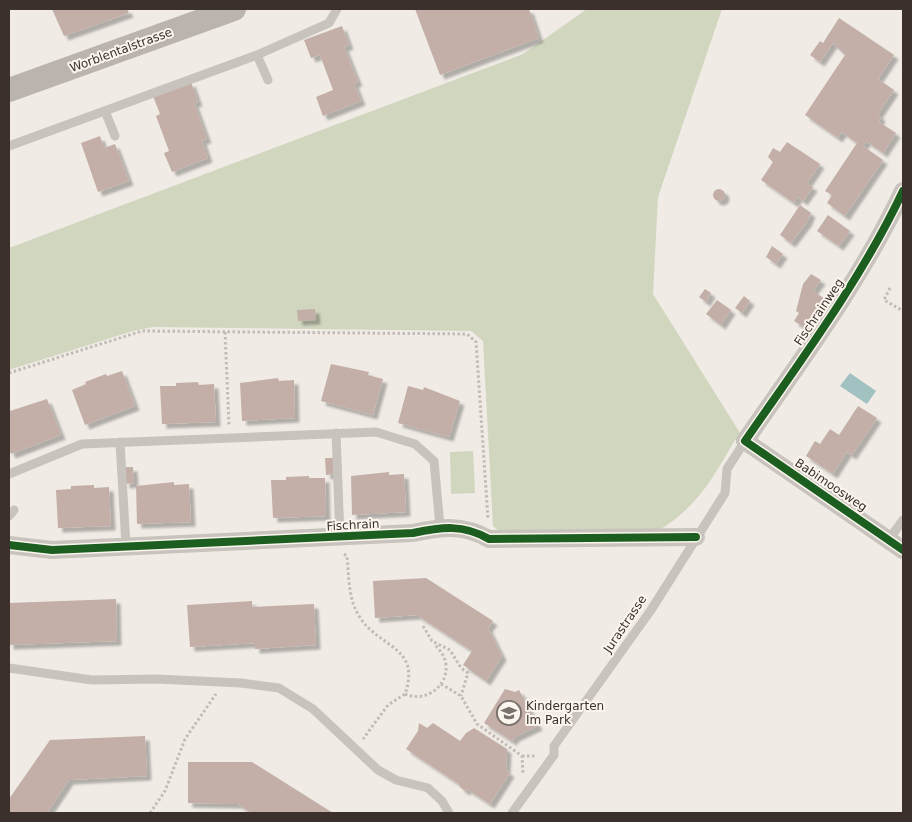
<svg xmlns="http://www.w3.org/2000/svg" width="912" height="822" font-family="'DejaVu Sans',sans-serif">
  <defs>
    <filter id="shadow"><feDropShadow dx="4.5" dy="4.5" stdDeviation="1" flood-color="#0004"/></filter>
  </defs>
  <rect width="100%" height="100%" fill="#f0ebe5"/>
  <!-- green -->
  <path fill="#d1d6bf" d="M587,9H722L658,197L653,294L745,441L735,440C712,479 697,508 656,532L501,533L493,526L483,341L471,331L153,327L133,331L9,370V248L523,54Z
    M473,451L475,493L451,494L450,452Z"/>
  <!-- water -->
  <path fill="#a1c2c1" d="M850,373L876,391L867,404L840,386Z"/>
  <!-- building -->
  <path fill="#c3afa7" filter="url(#shadow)" d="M52,9H127L129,13L64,36Z
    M415,9H529L539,38L440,75Z
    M839,18L894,55L878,79L894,90L878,114L881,117L879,122L896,133L883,153L866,141L863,146L883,160L845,216L827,203L832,195L825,191L857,143L842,132L838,138L805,115L845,55L833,43L820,62L810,55L820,41L823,43Z
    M342,26L349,45L344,47L358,82L354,83L361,101L323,116L316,97L333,90L320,55L311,58L304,40Z
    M191,82L198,102L194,103L207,139L202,140L208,158L172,172L164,153L169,151L156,116L160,114L153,96Z
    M100,136L104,148L115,144L129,181L98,192L81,143Z
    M787,142L820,164L807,183L813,187L803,201L798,197L794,203L761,180L773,162L768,157L773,148L780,152Z
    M713 195a6 6 0 1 1 12 0a6 6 0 1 1-12 0Z
    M800,205L811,213L807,222L791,243L780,235Z
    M828,215L850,231L839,246L817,231Z
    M772,246L783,254L776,264L766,257Z
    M811,274L821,280L813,291L828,301L808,330L794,321L799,313L796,311L803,284Z
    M705,289L711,293L706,302L699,297Z
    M744,296L750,301L742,313L735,308Z
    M717,300L731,310L721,325L706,314Z
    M315,309L316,320L298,321L297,310Z
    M331,364L369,372L368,375L383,379L373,415L321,401Z
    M122,371L135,406L85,425L72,390L86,384L85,382L106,374L107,376Z
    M278,378L279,381L294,380L295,418L242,421L240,383Z
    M198,382L199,385L214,384L216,422L162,424L160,386H176V383Z
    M408,386L423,390L424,387L460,401L449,437L398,423Z
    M47,399L61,435L11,454L9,449L10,411Z
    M858,406L877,418L852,455L847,452L833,474L806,456L815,441L820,444L830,429L839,435Z
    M325,458H333L334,474L326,475Z
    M125,467H133L134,483L125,484Z
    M389,472V475L404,474L406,512L352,515L351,476Z
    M309,476V478H325L326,516L273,518L271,480H286V477Z
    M174,482V485L189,484L191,522L137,524L136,486Z
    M94,485V488L109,487L111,526L58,528L56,490L71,489V486Z
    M426,578L493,621L488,628L502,656L486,681L463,665L472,651L417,615L375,618L373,581Z
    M116,599L117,641L9,645V603Z
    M252,601V607L314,604L316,645L255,649V643L190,647L187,605Z
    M505,689L515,692L519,690L538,726L515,737L512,741L484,723Z
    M419,723L427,728L433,723L460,741L466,733L474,728L507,749L506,770L510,773L490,804L467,789L465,791L460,787L459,784L406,749L418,731Z
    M145,736L147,776L69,780L47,813H9V799L50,740Z
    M188,762H252L333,813H251L238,804L188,803Z"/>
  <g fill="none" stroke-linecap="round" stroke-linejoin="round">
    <!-- path -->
    <path stroke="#c2bbb6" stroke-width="3" stroke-dasharray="2.5 2.5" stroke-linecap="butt" d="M890,288L884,300L903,311
      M225,332L229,425
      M9,373L142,331L467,334L476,342L488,519
      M344,554L347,556C349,577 348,598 359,616C378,648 422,646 405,694L388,705L363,739
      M423,626L432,641L450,650L461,668L468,673L461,696
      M441,684L461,696L477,724L522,756L523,775
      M405,694C425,703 448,687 446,665C445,656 440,650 434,644
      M522,756H536
      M150,813L165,791L185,739L216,694"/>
    <!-- service -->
    <path stroke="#c9c3be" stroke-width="9" d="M257,55L268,80
      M105,111L115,136
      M9,146L257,55L329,23L337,9
      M336,433L340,537
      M120,442L126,546
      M9,474L82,444L376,432L415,444L434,461L440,527
      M9,516L14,510
      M890,538L903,520
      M9,668L92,680L157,679L241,683L279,688L313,709L378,770L396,780L428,788L442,801L449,813
      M512,813L554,755V746L651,610L725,493L727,469L745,441"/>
    <!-- minor -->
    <path stroke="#c9c3be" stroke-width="18" d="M903,191C861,280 801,360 745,441L903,550
      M9,545L52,550L413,533C442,527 463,524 489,539L696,537"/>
    <!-- secondary -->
    <path stroke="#bab3ae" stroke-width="24" d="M9,90L234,9"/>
    <defs>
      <path id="cycleway" d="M903,191C861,280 801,360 745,441L903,550
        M9,545L52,550L413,533C442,527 463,524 489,539L696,537"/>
    </defs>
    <!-- cycleway casing -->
    <use href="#cycleway" stroke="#fbf5ee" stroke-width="11"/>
    <!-- cycleway -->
    <use href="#cycleway" stroke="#1b5e20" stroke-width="8"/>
  </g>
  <!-- icons -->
  <defs>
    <symbol id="school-ring" viewBox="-11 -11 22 22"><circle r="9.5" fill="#fbf5ee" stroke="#7a716c" stroke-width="1.5"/><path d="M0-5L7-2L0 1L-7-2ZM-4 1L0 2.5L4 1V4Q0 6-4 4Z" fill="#7a716c"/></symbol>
  </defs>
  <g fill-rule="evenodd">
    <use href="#school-ring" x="495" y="699" width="28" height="28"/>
  </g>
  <g text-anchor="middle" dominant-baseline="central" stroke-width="4" stroke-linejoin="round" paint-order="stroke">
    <!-- street labels -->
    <g font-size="12" fill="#3b302b" stroke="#fbf5ee">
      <text transform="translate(121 50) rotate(-20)">Worblentalstrasse</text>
      <text transform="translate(819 312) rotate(-56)">Fischrainweg</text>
      <text transform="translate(831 485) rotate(34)">Babimoosweg</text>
      <text transform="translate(353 525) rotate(-3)">Fischrain</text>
      <text transform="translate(625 624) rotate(-56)">Jurastrasse</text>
    </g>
    <!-- poi labels -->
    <g font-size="12" fill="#3b302b" stroke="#fbf5ee" text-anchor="start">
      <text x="526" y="706">Kindergarten<tspan x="526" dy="14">Im Park</tspan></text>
    </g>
  </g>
  <!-- border -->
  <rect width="912" height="822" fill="none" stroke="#3b302b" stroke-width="20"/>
</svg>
